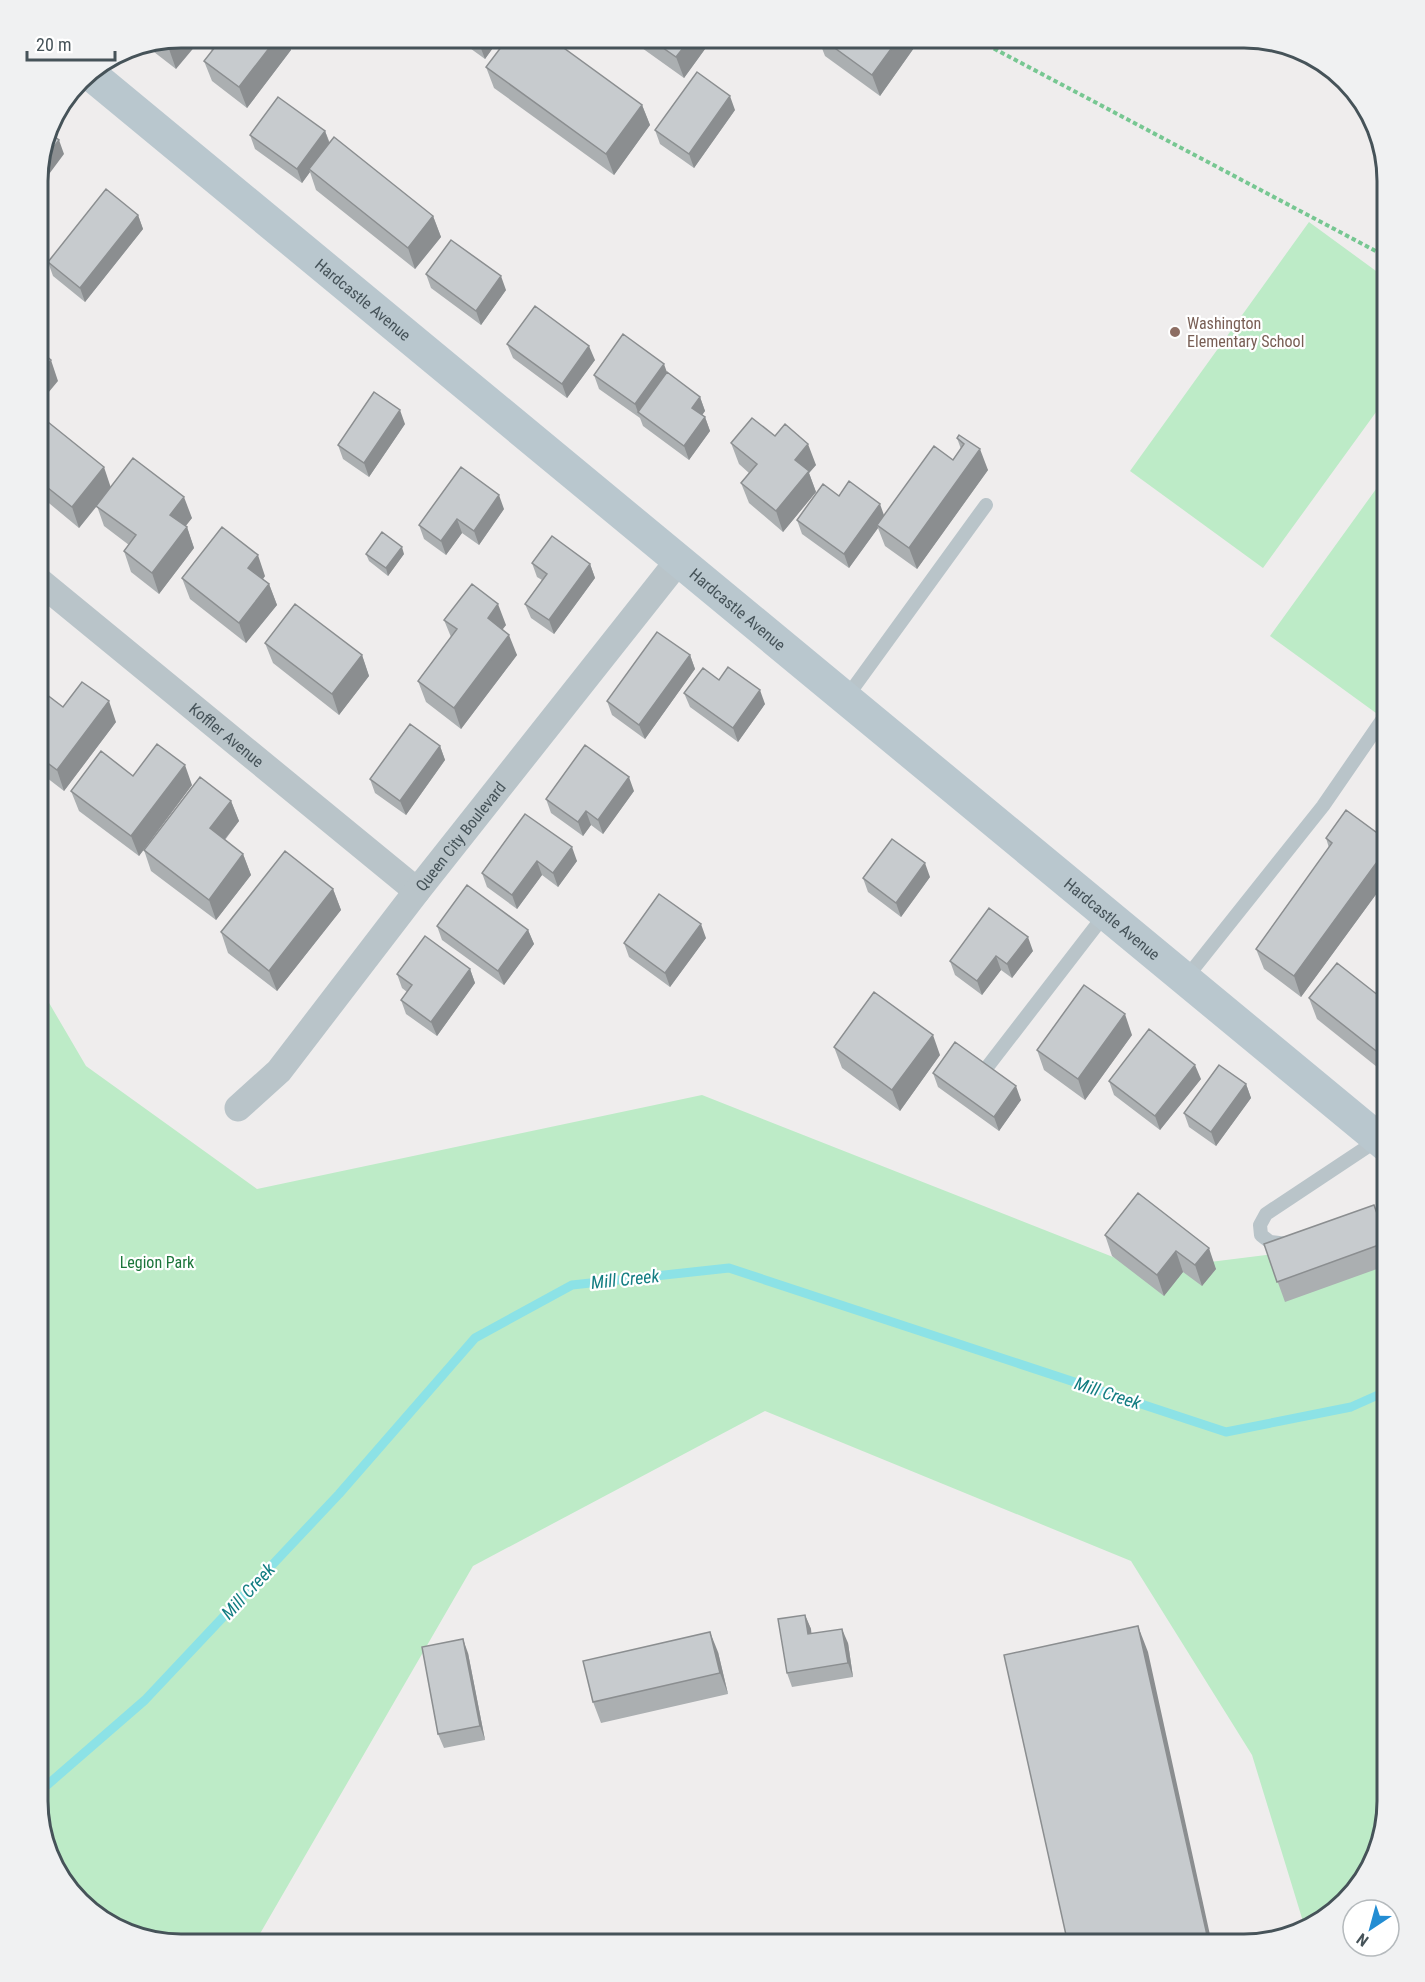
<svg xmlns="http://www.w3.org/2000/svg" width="1425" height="1982" font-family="'Roboto Condensed',sans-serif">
  <rect width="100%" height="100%" fill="#efeded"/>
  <!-- green -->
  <path fill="#bdebc7" d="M1309,222L1387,279V397L1263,568L1130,471Z
    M1384,478L1387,480V721L1270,636Z
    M38,984L86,1066L257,1189L702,1095L1146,1270L1387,1240V1801L1368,1872L1316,1925L1305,1928L1252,1755L1131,1561L765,1411L473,1566L254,1944H172L109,1925L57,1873L38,1801Z"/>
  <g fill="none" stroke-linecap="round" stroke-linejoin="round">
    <!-- stream -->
    <path stroke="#8ce2e6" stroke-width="9" d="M38,1793L145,1700L339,1494L475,1338L572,1285L729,1268L1226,1432L1351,1407L1387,1391"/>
    <!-- path -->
    <path stroke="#77c792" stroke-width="4" stroke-dasharray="4.5 3" stroke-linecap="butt" d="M974,38L1387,257"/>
    <!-- lane -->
    <path stroke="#b9c4c9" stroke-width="14" d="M846,698L986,505
      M1384,961L1387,964
      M1186,978L1323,806L1387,713
      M988,1066L1106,913
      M1288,1244L1270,1242L1261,1235L1260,1225L1266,1214L1379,1139"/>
    <!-- street -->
    <g stroke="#b9c4c9" stroke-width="27">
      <path id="s1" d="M38,580L417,891"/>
      <path id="s2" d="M238,1108L279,1071L417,891L679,560"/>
    </g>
    <!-- secondary -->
    <path stroke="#b9c7ce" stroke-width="33" id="s3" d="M88,72L1387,1146"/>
  </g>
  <!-- wall -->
  <path fill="#abafb1" d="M181,38L176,69L145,45Z
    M207,38H287L291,50L247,108L212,81L204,61L212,51Z
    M456,38H500L485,59Z
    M628,38H713L684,78Z
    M818,38H921L880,96L825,56Z
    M486,67L642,105L650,125L614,175L494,88Z
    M735,110L694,168L660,144L655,130Z
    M325,131L330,143L433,216L441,237L415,269L316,190L310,172L302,183L255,149L250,135Z
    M138,215L143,229L85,302L53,276L48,262Z
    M426,274L506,290L481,325L431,288Z
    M507,344L595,360L567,398L513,358Z
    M667,373L700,397L705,411L702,415L705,417L710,431L689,460L643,426L640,418L599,389L594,375Z
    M38,414L111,487L192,518L185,526L187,527L194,548L159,594L131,572L124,551L129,545L104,526L97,506L79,528L38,494Z
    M405,424L369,477L343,459L338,445Z
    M959,435L988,470L917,569L885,546L878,528L849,568L802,534L797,520L839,496L884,515L953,460L961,449L957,438Z
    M775,436L816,465L809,473L816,492L783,532L749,503L741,483L749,473L739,464L731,443Z
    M504,509L479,545L462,533L446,555L424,539L419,525Z
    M366,554H404L388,576L369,561Z
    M532,563L590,564L595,578L554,634L531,618L525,604L542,580L537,577Z
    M265,576L263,579L269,584L277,605L246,643L190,599L182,578Z
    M444,620L506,625L502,630L517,655L461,729L426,702L418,681L451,637Z
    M265,643L362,655L369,676L339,715L273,663Z
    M690,655L695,669L645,739L612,715L607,701Z
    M719,680L765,704L738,742L690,707L684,693Z
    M38,688L63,707L116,722L64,791L38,771Z
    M440,746L445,760L406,815L375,793L370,779Z
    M133,776L192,785L139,856L79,811L71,791Z
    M634,791L603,834L591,825L583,836L551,813L546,799Z
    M231,801L239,821L225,840L243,854L251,875L216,920L151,871L144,850Z
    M525,814L577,861L558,887L542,875L517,909L487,887L482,873Z
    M1326,838L1388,841V878L1301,997L1264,969L1256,949L1329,848Z
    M930,877L901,917L868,892L863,878Z
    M333,889L341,910L277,991L228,953L221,932Z
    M437,926L528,930L534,944L504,985L442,940Z
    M706,938L670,987L629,957L624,943Z
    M1033,951L1012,978L1001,970L982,995L955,975L950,961Z
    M470,969L475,983L437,1036L406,1014L401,1000L407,992L402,988L397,974Z
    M1309,998L1388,1003L1387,1075L1317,1019Z
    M1132,1035L1085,1100L1044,1070L1037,1050Z
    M834,1047L940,1055L900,1111L842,1068Z
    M933,1073L1021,1100L999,1131L938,1087Z
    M1201,1079L1160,1130L1114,1095L1109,1081Z
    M1246,1084L1251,1098L1216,1146L1189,1127L1184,1113Z
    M1138,1193L1216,1269L1202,1286L1183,1272L1164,1296L1112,1256L1105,1235Z
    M1388,1242V1265L1285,1302L1264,1244Z
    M805,1615L811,1629V1634L848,1643L853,1677L792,1687L787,1673Z
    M718,1652L728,1694L601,1723L593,1702Z
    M468,1653L485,1740L444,1748L438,1734Z"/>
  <!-- shaded-wall -->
  <path fill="#8b8e90" d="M177,38H202L176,69L169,49Z
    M277,38H287L291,50L247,108L239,87Z
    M477,38H500L485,59Z
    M691,38H713L684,78L676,57Z
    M899,38H921L880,96L872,75Z
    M730,96L735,110L694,168L689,154Z
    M642,105L650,125L614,175L606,154Z
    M325,131L330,145L309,169L310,172L302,183L297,169Z
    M59,140L64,154L38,189V171L39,166Z
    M138,215L143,229L85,302L80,288Z
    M433,216L441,237L415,269L408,248Z
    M501,276L506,290L481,325L476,311Z
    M589,346L595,360L567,398L562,384Z
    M51,360L58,381L38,405V375Z
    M664,364L669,378L638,412L640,418L635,404Z
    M700,397L705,411L697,422L692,408Z
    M400,410L405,424L369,477L364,463Z
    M705,417L710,431L689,460L684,446Z
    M808,444L816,465L809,473L816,492L783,532L776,511L795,460Z
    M980,449L988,470L917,569L909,548Z
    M104,467L111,488L79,528L72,507Z
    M499,495L504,509L479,545L474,531Z
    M184,497L192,518L178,536L170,515Z
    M880,504L885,518L877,525L878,528L849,568L844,554Z
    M457,519L462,533L446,555L441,541Z
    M187,527L194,548L159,594L152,573Z
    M402,547L404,554L388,576L386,568Z
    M258,555L265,576L256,588L248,568Z
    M590,564L595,578L554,634L549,620Z
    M269,584L277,605L246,643L239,623Z
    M498,604L506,625L495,639L488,618Z
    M509,635L517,655L461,729L454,708Z
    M362,655L369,676L339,715L332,694Z
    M690,655L695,669L645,739L639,725Z
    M760,690L765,704L738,742L733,728Z
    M109,701L116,722L64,791L57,770Z
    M440,746L445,760L406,815L400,801Z
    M185,765L192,785L139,856L131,836Z
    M629,777L634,791L603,834L598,820Z
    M231,801L239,821L217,849L210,828Z
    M586,811L591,825L583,836L578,822Z
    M572,847L577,861L558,887L553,873Z
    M1388,847V878L1301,997L1294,976Z
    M243,854L251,875L216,920L209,900Z
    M537,861L542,875L517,909L512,895Z
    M925,863L930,877L901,917L896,903Z
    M333,889L341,910L277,991L269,971Z
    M701,924L706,938L670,987L665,973Z
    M528,930L534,944L504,985L498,971Z
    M1028,937L1033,951L1012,978L1007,964Z
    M996,956L1001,970L982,995L977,981Z
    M470,969L475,983L437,1036L431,1022Z
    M1125,1014L1132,1035L1085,1100L1078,1079Z
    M933,1035L940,1055L900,1111L892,1090Z
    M1388,1044V1074L1387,1075L1380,1054Z
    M1195,1065L1201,1079L1160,1130L1155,1116Z
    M1246,1084L1251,1098L1216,1146L1211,1132Z
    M1016,1086L1021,1100L999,1131L994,1117Z
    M1209,1248L1216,1269L1202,1286L1195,1265Z
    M1176,1251L1183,1272L1164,1296L1157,1275Z
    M805,1615L811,1629L813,1648L808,1634Z
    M1138,1626L1148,1652L1212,1944H1209Z
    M842,1629L848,1643L853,1677L848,1663Z
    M710,1632L718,1652L728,1694L720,1673Z
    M463,1639L468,1653L485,1740L480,1726Z"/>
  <!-- building -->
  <path fill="#c7cbce" stroke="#8b8e90" stroke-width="1.5" d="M177,38L169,49L160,42Z
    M212,38H277L239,87L204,61L219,42Z
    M508,38H550L642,105L606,154L486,67Z
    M649,38H691L676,57Z
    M821,38H899L872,75Z
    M697,72L730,96L689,154L655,130Z
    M278,97L325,131L297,169L250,135Z
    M48,132L59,140L39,166Z
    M334,137L433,216L408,248L309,169Z
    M106,189L138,215L80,288L48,262Z
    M451,240L501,276L476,311L426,274Z
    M535,306L589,346L562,384L507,344Z
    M623,334L664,364L635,404L594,375Z
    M38,349L51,360L38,375Z
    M667,372L700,397L692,408L705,417L684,446L638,412Z
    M374,392L400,410L364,463L338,445Z
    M38,414L104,467L72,507L38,480Z
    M752,418L775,436L785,424L808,444L795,460L809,471L776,511L741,483L757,464L731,443Z
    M959,435L980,449L909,548L877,525L934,446L953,460L964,444L957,438Z
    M133,458L184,497L170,515L187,527L152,573L124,551L136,535L96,506Z
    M461,467L499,495L474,531L457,519L441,541L419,525Z
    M849,481L880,504L844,554L797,520L823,484L839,496Z
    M222,527L258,555L248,568L269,584L239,623L182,578Z
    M382,532L402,547L386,568L366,554Z
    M552,536L590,564L549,620L525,604L547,574L532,563Z
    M472,584L498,604L488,618L509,635L454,708L418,681L457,629L444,620Z
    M295,604L362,655L332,694L265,643Z
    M657,632L690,655L639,725L607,701Z
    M728,667L760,690L733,728L684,693L703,668L719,680Z
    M82,682L109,701L57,770L38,756V688L63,707Z
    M410,724L440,746L400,801L370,779Z
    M157,744L185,765L131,836L71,791L101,751L133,776Z
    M585,745L629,777L598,820L586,811L578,822L546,799Z
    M200,777L231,801L210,828L243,854L209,900L144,850Z
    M1346,810L1388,841V847L1294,976L1256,949L1332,843L1326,838Z
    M525,814L572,847L553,873L537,861L512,895L482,873Z
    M892,839L925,863L896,903L863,878Z
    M285,851L333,889L269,971L221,932Z
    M467,885L528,930L498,971L437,926Z
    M659,894L701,924L665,973L624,943Z
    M989,908L1028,937L1007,964L996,956L977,981L950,961Z
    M425,936L470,969L431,1022L401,1000L412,985L397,974Z
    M1337,963L1388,1003V1044L1380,1054L1309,998Z
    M1084,985L1125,1014L1078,1079L1037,1050Z
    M874,992L933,1035L892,1090L834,1047Z
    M1149,1029L1195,1065L1155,1116L1109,1081Z
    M955,1042L1016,1086L994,1117L933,1073Z
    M1219,1065L1246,1084L1211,1132L1184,1113Z
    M1138,1193L1209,1248L1195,1265L1176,1251L1157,1275L1105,1235Z
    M1374,1205L1387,1242L1277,1282L1264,1244Z
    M805,1615L808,1634L842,1629L848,1663L787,1673L778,1619Z
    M1138,1626L1209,1944H1068L1004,1655Z
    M710,1632L720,1673L593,1702L583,1661Z
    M463,1639L480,1726L438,1734L422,1647Z"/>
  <!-- markers -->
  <circle fill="#8d6e63" stroke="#fff" stroke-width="2" cx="1175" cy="332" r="6"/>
  <g text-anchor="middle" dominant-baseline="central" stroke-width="4.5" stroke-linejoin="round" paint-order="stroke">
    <!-- street labels -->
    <g font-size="16" fill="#465359" stroke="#fff">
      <text stroke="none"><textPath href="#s3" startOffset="357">Hardcastle Avenue</textPath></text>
      <text stroke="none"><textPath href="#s3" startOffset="843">Hardcastle Avenue</textPath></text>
      <text stroke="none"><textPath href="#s1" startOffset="244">Koffler Avenue</textPath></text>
      <text stroke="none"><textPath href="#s2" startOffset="352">Queen City Boulevard</textPath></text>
      <text stroke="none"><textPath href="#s3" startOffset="1329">Hardcastle Avenue</textPath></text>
    </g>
    <!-- education labels -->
    <g font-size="16" fill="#785e54" stroke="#fff" text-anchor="start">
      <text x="1187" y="323">Washington<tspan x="1187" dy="18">Elementary School</tspan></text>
    </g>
    <!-- park labels -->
    <g font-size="16" fill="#1c753a" stroke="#fff">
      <text x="157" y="1262">Legion Park</text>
    </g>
    <!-- water labels -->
    <g font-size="18" font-style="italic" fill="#137d82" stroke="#fff">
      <text transform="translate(625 1279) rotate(-6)">Mill Creek</text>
      <text transform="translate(1108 1393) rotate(18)">Mill Creek</text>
      <text transform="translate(248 1591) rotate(-47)">Mill Creek</text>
    </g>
  </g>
  <!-- crop -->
  <path d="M0 0H1425V1982H0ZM181 48H1244A133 133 0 0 1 1377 181V1801A133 133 0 0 1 1244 1934H181A133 133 0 0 1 48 1801V181A133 133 0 0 1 181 48Z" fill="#f0f1f2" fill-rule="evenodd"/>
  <path fill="none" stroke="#465359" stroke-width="3" d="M181 48H1244A133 133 0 0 1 1377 181V1801A133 133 0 0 1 1244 1934H181A133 133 0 0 1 48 1801V181A133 133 0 0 1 181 48Z"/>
  <!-- north arrow -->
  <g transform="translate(1371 1928) rotate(216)"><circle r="28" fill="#ffffff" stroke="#b5babd" stroke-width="1.5"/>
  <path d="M0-4.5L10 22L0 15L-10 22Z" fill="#238dd3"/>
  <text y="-9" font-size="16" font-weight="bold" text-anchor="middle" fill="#465359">N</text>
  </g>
  <!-- scale -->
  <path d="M27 51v9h88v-9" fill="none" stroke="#465359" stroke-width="3"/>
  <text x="36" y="51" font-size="18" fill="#465359" stroke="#ffffff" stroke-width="4.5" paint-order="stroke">20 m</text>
</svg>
